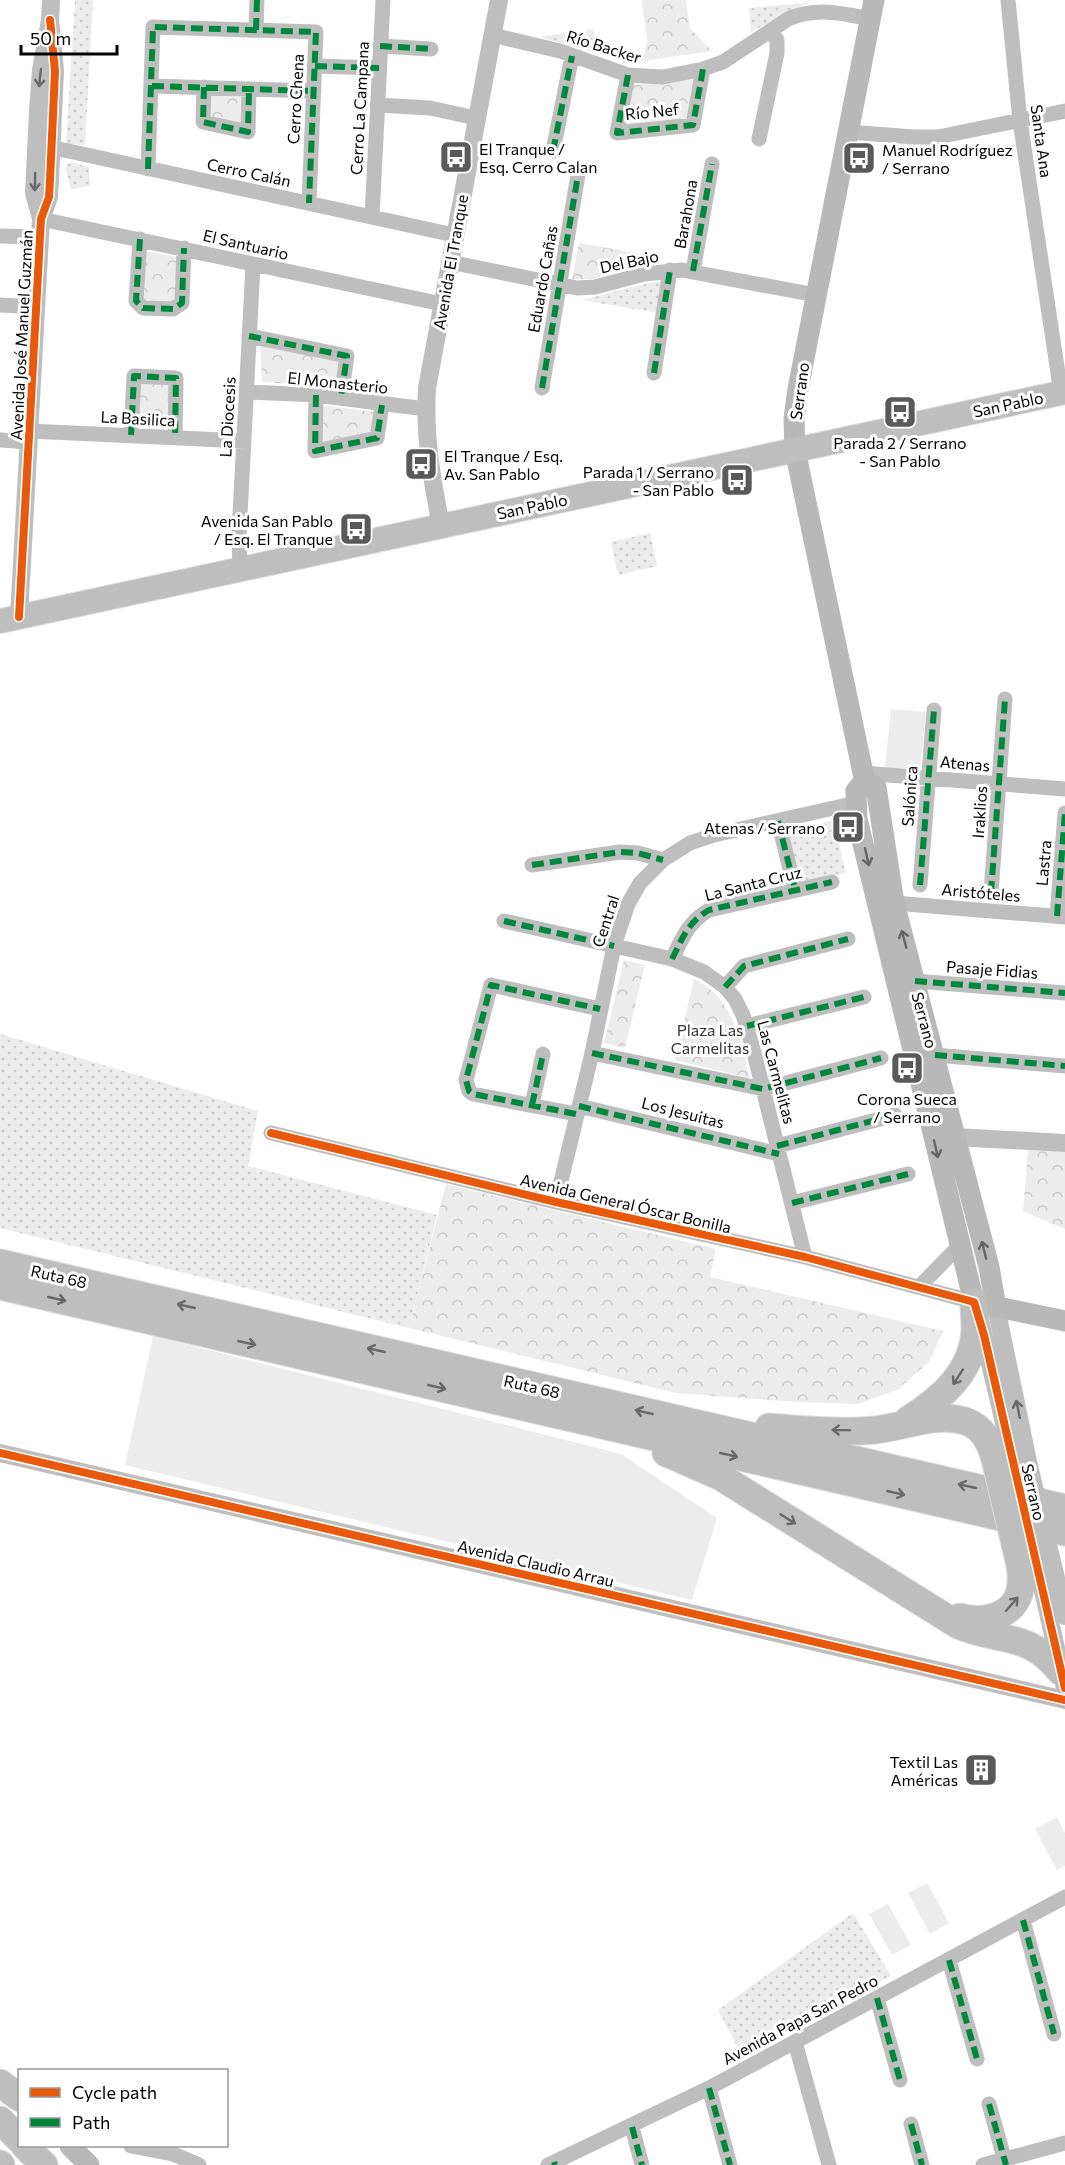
<svg xmlns="http://www.w3.org/2000/svg" width="1065" height="2165" font-family="Commissioner,sans-serif">
  <defs>
    <pattern id="grass-dots" width="8" height="8" patternUnits="userSpaceOnUse" patternTransform="scale(1.5)"><rect width="8" height="8" fill="#ececec"/><path d="M2 2h.1M6 6h.1" fill="none" stroke="#c9c9c9" stroke-width="1.8" stroke-linecap="round"/></pattern>
    <pattern id="park-crowns" width="20" height="18" patternUnits="userSpaceOnUse" patternTransform="scale(1.5)"><rect width="20" height="18" fill="#ececec"/><path d="M2 6a3 3 0 1 1 6 0M12 15a3 3 0 1 1 6 0" fill="none" stroke="#c9c9c9"/></pattern>
  </defs>
  <rect width="100%" height="100%" fill="#fff"/>
  <!-- grass -->
  <path fill="url(#grass-dots)" d="M75,0H93L85,145L66,144Z
    M808,3L751,32L749,8Z
    M593,29L598,54L540,37Z
    M71,162L89,167L90,186L71,189L65,166Z
    M664,281L658,313L582,300C609,294 636,284 664,281Z
    M650,533L657,566L618,575L611,542Z
    M833,820L846,873L797,885L785,831Z
    M0,1034L258,1111L248,1166L437,1215L409,1328L0,1228Z
    M853,1913L891,1976L741,2054L718,2010Z"/>
  <!-- park -->
  <path fill="url(#park-crowns)" d="M642,0H686L690,28L712,51L642,61L647,42Z
    M698,77L688,120L624,128L631,85Z
    M208,95L243,96L242,125L208,118Z
    M579,243L665,258L625,267L594,279H572Z
    M145,251L178,257L176,299L169,304L144,302L142,296Z
    M260,343L340,360L337,387L262,382Z
    M136,381H172L171,425L135,424Z
    M320,405L375,412L373,433L320,442Z
    M624,960L645,965L625,1048L604,1043Z
    M694,979C734,998 740,1040 750,1078L675,1060Z
    M1028,1150L1065,1152V1229L1023,1211Z
    M446,1184L716,1249L710,1277L943,1331L929,1362L897,1390L858,1404L797,1402L676,1393L409,1328Z"/>
  <!-- pitch -->
  <path fill="#ececec" d="M891,709L926,712L920,770L885,767Z
    M153,1336L621,1454L717,1518L692,1600L125,1465Z
    M1057,1817L1065,1833V1866L1057,1870L1035,1829Z
    M927,1883L949,1923L930,1934L908,1893Z
    M888,1904L911,1945L892,1955L869,1914Z"/>
  <g fill="none" stroke-linecap="round" stroke-linejoin="round">
    <defs>
      <path id="primary" d="M0,621L1065,392"/>
      <path id="motorway" d="M0,1263L1065,1508
        M0,1286L1065,1532
        M908,1420C941,1399 973,1372 975,1330C975,1321 974,1311 974,1302
        M769,1427C804,1430 840,1433 875,1430C904,1427 936,1412 965,1421C983,1427 990,1442 995,1459
        M666,1453L721,1477L958,1625C999,1643 1028,1631 1060,1671
        M960,1617C987,1624 1020,1615 1021,1582C1022,1571 1019,1559 1016,1548
        M0,2083L20,2098
        M0,2120L20,2140
        M25,2146L44,2165
        M0,2164L1,2165"/>
    </defs>
    <!-- primary casing -->
    <use href="#primary" stroke="#dbdbdb" stroke-width="26"/>
    <!-- motorway casing -->
    <use href="#motorway" stroke="#dbdbdb" stroke-width="29"/>
    <!-- minor -->
    <path stroke="#bebebe" stroke-width="15" d="M1008,0L1020,121L1061,393
      M256,30L257,0
      M492,35L560,51L628,75L663,77L703,69L723,62L788,19C816,7 842,13 871,19
      M380,46L431,49
      M315,66L379,68
      M628,75L617,133L693,125L703,69
      M152,86L314,91
      M204,87L203,122L248,132L249,89
      M377,105L430,108L476,118
      M848,132L914,137H938L1065,111
      M759,139L777,53V40L771,31
      M41,145L454,235
      M553,151L572,56
      M148,169L153,27L316,32L309,203
      M372,217L383,0
      M41,219L442,304
      M0,236L40,237
      M140,239L136,301L143,308L173,309L182,303L184,248
      M450,262L577,288L595,287L644,274L682,270L816,295
      M693,271L712,164
      M0,305L36,307
      M249,336L347,356L341,397
      M654,373L670,270
      M542,388L578,175
      M247,392L316,395L426,409
      M316,395L315,451L377,438L382,405
      M29,431L244,441
      M131,435L134,376L176,378L175,438
      M0,440L29,442
      M240,570L239,534L253,265
      M863,773L1065,789
      M778,821L795,889
      M532,865L620,852L638,853L663,860
      M920,885L934,710
      M991,893L1005,699
      M894,903L1065,917
      M1057,916L1065,813
      M504,921L672,959L704,972L725,987L735,999L743,1015L752,1045L805,1257
      M672,959C682,939 688,922 709,910L832,882
      M915,981L1065,993
      M725,987L744,966L848,939
      M747,1026L864,997
      M592,1053L763,1089L881,1058
      M935,1055L1065,1066
      M532,1105L543,1054
      M579,1106L779,1154
      M576,1114L473,1094L469,1091L466,1080L491,985L600,1009
      M271,1133L556,1202L805,1257L974,1302
      M777,1146L895,1115
      M556,1202L592,1053L614,946L628,904L640,883L663,860L690,843L714,835L856,803
      M792,1203L908,1174
      M919,1287L960,1245
      M1023,1920L1054,2034
      M949,1960L977,2059
      M877,1998L900,2080
      M795,2042L829,2165
      M709,2088L730,2165
      M989,2104L1006,2165
      M911,2124L922,2165
      M632,2127L642,2165
      M131,2146L173,2154L199,2165
      M548,2165L709,2088L1065,1897
      M983,2165L1065,2143"/>
    <!-- tertiary -->
    <path stroke="#bebebe" stroke-width="18" d="M41,219L34,193L38,111L41,70L50,20L51,0
      M441,526C432,480 424,435 427,388L499,0
      M19,617L41,219L49,197L50,180L55,71L50,20
      M955,1137L1065,1143
      M996,1307L1029,1466
      M980,1321L1013,1461
      M0,1453L1065,1700
      M1035,1555L1065,1688
      M1051,1557L1065,1616"/>
    <!-- secondary -->
    <path stroke="#b8b8b8" stroke-width="21" d="M874,0L798,389L794,419L795,450L863,773L864,781L856,791L857,819L974,1302L1065,1321
      M864,781L876,787L894,903L989,1267L996,1307
      M70,2146L89,2165"/>
    <!-- primary -->
    <use href="#primary" stroke="#bebebe" stroke-width="24"/>
    <!-- motorway -->
    <use href="#motorway" stroke="#bebebe" stroke-width="27"/>
    <defs>
      <path id="motorway-bridge" d="M995,1459L1016,1548"/>
    </defs>
    <!-- motorway-bridge casing -->
    <use href="#motorway-bridge" stroke="#dbdbdb" stroke-width="29" stroke-linecap="butt"/>
    <!-- tertiary-bridge -->
    <path stroke="#bebebe" stroke-width="18" d="M1013,1461L1035,1555
      M1029,1466L1051,1557"/>
    <!-- motorway-bridge -->
    <use href="#motorway-bridge" stroke="#bebebe" stroke-width="27"/>
    <!-- quiet -->
    <path stroke="#00873e" stroke-width="6" stroke-dasharray="12 6" stroke-linecap="butt" d="M256,30L257,0
      M380,46L431,49
      M315,66L379,68
      M628,75L617,133L693,125L703,69
      M152,86L314,91
      M204,87L203,122L248,132L249,89
      M553,151L572,56
      M148,169L153,27L316,32L309,203
      M140,239L136,301L143,308L173,309L182,303L184,248
      M693,271L712,164
      M249,336L347,356L341,397
      M654,373L670,270
      M542,388L578,175
      M316,395L315,451L377,438L382,405
      M131,435L134,376L176,378L175,438
      M778,821L795,889
      M532,865L620,852L638,853L663,860
      M920,885L934,710
      M991,893L1005,699
      M1057,916L1065,813
      M504,921L614,946
      M672,959C682,939 688,922 709,910L832,882
      M915,981L1065,993
      M725,987L744,966L848,939
      M747,1026L864,997
      M592,1053L763,1089L881,1058
      M935,1055L1065,1066
      M532,1105L543,1054
      M579,1106L779,1154
      M576,1114L473,1094L469,1091L466,1080L491,985L600,1009
      M777,1146L895,1115
      M792,1203L908,1174
      M1023,1920L1054,2034
      M949,1960L977,2059
      M877,1998L900,2080
      M709,2088L730,2165
      M989,2104L1006,2165
      M911,2124L922,2165
      M632,2127L642,2165
      M554,2162L555,2165"/>
    <defs>
      <path id="cycleway" d="M19,617L41,219L49,197L50,180L55,71L50,20
        M271,1133L556,1202L805,1257L974,1302L984,1335L1065,1688
        M0,1453L1065,1700"/>
    </defs>
    <!-- cycleway casing -->
    <use href="#cycleway" stroke="#fff" stroke-width="11"/>
    <!-- cycleway -->
    <use href="#cycleway" stroke="#e8590c" stroke-width="8"/>
  </g>
  <!-- one-way arrows -->
  <defs><path id="oneway-shaft" d="M-6 0H5M1.5-3L5.5 0L1.5 3" fill="none" stroke-width="1.6" stroke-linecap="round" stroke-linejoin="round" transform="scale(1.5)"/></defs>
  <g stroke="#686868">
    <use href="#oneway-shaft" transform="translate(40 78) rotate(96)"/>
    <use href="#oneway-shaft" transform="translate(35 182) rotate(91)"/>
    <use href="#oneway-shaft" transform="translate(57 1299) rotate(13)"/>
    <use href="#oneway-shaft" transform="translate(186 1306) rotate(-167)"/>
    <use href="#oneway-shaft" transform="translate(247 1343) rotate(13)"/>
    <use href="#oneway-shaft" transform="translate(376 1350) rotate(-167)"/>
    <use href="#oneway-shaft" transform="translate(958 1377) rotate(123)"/>
    <use href="#oneway-shaft" transform="translate(437 1387) rotate(13)"/>
    <use href="#oneway-shaft" transform="translate(1018 1409) rotate(-102)"/>
    <use href="#oneway-shaft" transform="translate(644 1412) rotate(-167)"/>
    <use href="#oneway-shaft" transform="translate(841 1430) rotate(-179)"/>
    <use href="#oneway-shaft" transform="translate(729 1455) rotate(13)"/>
    <use href="#oneway-shaft" transform="translate(967 1486) rotate(-167)"/>
    <use href="#oneway-shaft" transform="translate(896 1493) rotate(13)"/>
    <use href="#oneway-shaft" transform="translate(788 1519) rotate(32)"/>
    <use href="#oneway-shaft" transform="translate(1012 1604) rotate(-49)"/>
  </g>
  <g stroke="#656565">
    <use href="#oneway-shaft" transform="translate(867 857) rotate(77)"/>
    <use href="#oneway-shaft" transform="translate(904 939) rotate(-105)"/>
    <use href="#oneway-shaft" transform="translate(936 1149) rotate(77)"/>
    <use href="#oneway-shaft" transform="translate(984 1250) rotate(-104)"/>
  </g>
  <!-- icons -->
  <defs>
    <symbol id="bus-square" viewBox="-11 -11 22 22"><rect x="-9" y="-9" width="18" height="18" rx="4" fill="#595959" stroke="#fff"/><path d="M-5-6H5V4H4V6H2V4H-2V6H-4V4H-5ZM-3.5-4V0h7V-4ZM-3.5 1.2v1.5H-2V1.2ZM2 1.2v1.5H3.5V1.2Z" fill="#fff"/></symbol>
    <symbol id="building-square" viewBox="-11 -11 22 22"><rect x="-9" y="-9" width="18" height="18" rx="4" fill="#595959" stroke="#fff"/><path d="M-4-6H4V6H1V3H-1V6H-4ZM-2.5-4.3h1.7v1.8h-1.7ZM.8-4.3h1.7v1.8H.8ZM-2.5-1h1.7V.8h-1.7ZM.8-1h1.7V.8H.8Z" fill="#fff"/></symbol>
  </defs>
  <g fill-rule="evenodd">
    <use href="#bus-square" x="437" y="138" width="38" height="38"/>
    <use href="#bus-square" x="840" y="139" width="38" height="38"/>
    <use href="#bus-square" x="881" y="393" width="38" height="38"/>
    <use href="#bus-square" x="402" y="445" width="38" height="38"/>
    <use href="#bus-square" x="718" y="461" width="38" height="38"/>
    <use href="#bus-square" x="337" y="510" width="38" height="38"/>
    <use href="#bus-square" x="829" y="808" width="38" height="38"/>
    <use href="#bus-square" x="888" y="1049" width="38" height="38"/>
    <use href="#building-square" x="962" y="1751" width="38" height="38"/>
  </g>
  <g text-anchor="middle" dominant-baseline="central" stroke-width="6" stroke-linejoin="round" paint-order="stroke">
    <!-- street labels -->
    <g font-size="16" fill="#000" stroke="#fff">
      <text transform="translate(604 46) rotate(17)">Río Backer</text>
      <text transform="translate(295 99) rotate(-87)">Cerro Chena</text>
      <text transform="translate(359 108) rotate(-87)">Cerro La Campana</text>
      <text transform="translate(652 111) rotate(-6)">Río Nef</text>
      <text transform="translate(1042 141) rotate(82)">Santa Ana</text>
      <text transform="translate(249 172) rotate(12)">Cerro Calán</text>
      <text transform="translate(685 214) rotate(-80)">Barahona</text>
      <text transform="translate(246 244) rotate(13)">El Santuario</text>
      <text transform="translate(629 261) rotate(-12)">Del Bajo</text>
      <text transform="translate(450 262) rotate(-80)">Avenida El Tranque</text>
      <text transform="translate(542 279) rotate(-80)">Eduardo Cañas</text>
      <text transform="translate(21 335) rotate(-87)">Avenida José Manuel Guzmán</text>
      <text transform="translate(338 382) rotate(6)">El Monasterio</text>
      <text transform="translate(799 391) rotate(-82)">Serrano</text>
      <text transform="translate(1008 404) rotate(-12)">San Pablo</text>
      <text transform="translate(227 417) rotate(-87)">La Diocesis</text>
      <text transform="translate(138 418) rotate(3)">La Basilica</text>
      <text transform="translate(532 506) rotate(-12)">San Pablo</text>
      <text transform="translate(965 763) rotate(5)">Atenas</text>
      <text transform="translate(909 796) rotate(-86)">Salónica</text>
      <text transform="translate(979 812) rotate(-86)">Iraklios</text>
      <text transform="translate(1043 863) rotate(-85)">Lastra</text>
      <text transform="translate(753 883) rotate(-14)">La Santa Cruz</text>
      <text transform="translate(981 892) rotate(5)">Aristóteles</text>
      <text transform="translate(605 921) rotate(-72)">Central</text>
      <text transform="translate(992 969) rotate(4)">Pasaje Fidias</text>
      <text transform="translate(925 1020) rotate(75)">Serrano</text>
      <text transform="translate(777 1072) rotate(75)">Las Carmelitas</text>
      <text transform="translate(683 1112) rotate(14)">Los Jesuitas</text>
      <text transform="translate(626 1203) rotate(13)">Avenida General Óscar Bonilla</text>
      <text transform="translate(59 1276) rotate(13)">Ruta 68</text>
      <text transform="translate(532 1386) rotate(13)">Ruta 68</text>
      <text transform="translate(1034 1492) rotate(77)">Serrano</text>
      <text transform="translate(536 1563) rotate(13)">Avenida Claudio Arrau</text>
      <text transform="translate(800 2019) rotate(-28)">Avenida Papa San Pedro</text>
    </g>
    <!-- poi labels -->
    <g font-size="16" fill="#000" stroke="#fff" text-anchor="end">
      <text x="479" y="148" text-anchor="start">El Tranque /<tspan x="479" dy="18">Esq. Cerro Calan</tspan></text>
      <text x="882" y="149" text-anchor="start">Manuel Rodríguez<tspan x="882" dy="18">/ Serrano</tspan></text>
      <text x="900" y="442" text-anchor="middle">Parada 2 / Serrano<tspan x="900" dy="18">- San Pablo</tspan></text>
      <text x="444" y="455" text-anchor="start">El Tranque / Esq.<tspan x="444" dy="18">Av. San Pablo</tspan></text>
      <text x="714" y="471">Parada 1 / Serrano<tspan x="714" dy="18">- San Pablo</tspan></text>
      <text x="333" y="520">Avenida San Pablo<tspan x="333" dy="18">/ Esq. El Tranque</tspan></text>
      <text x="825" y="827">Atenas / Serrano</text>
      <text x="907" y="1098" text-anchor="middle">Corona Sueca<tspan x="907" dy="18">/ Serrano</tspan></text>
      <text x="958" y="1761">Textil Las<tspan x="958" dy="18">Américas</tspan></text>
    </g>
    <!-- park labels -->
    <g font-size="16" fill="#333" stroke="#fff">
      <text x="710" y="1029">Plaza Las<tspan x="710" dy="18">Carmelitas</tspan></text>
    </g>
  </g>
  <!-- legend -->
  <rect x="18" y="2069" width="210" height="78" fill="#ffffff" stroke="#999999" stroke-width="1.5"/>
  <rect x="30" y="2088" width="30" height="9" fill="#e8590c" stroke="#999999" stroke-width="1.5"/>
  <text x="72" y="2099" font-size="18" fill="#000000">Cycle path</text>
  <rect x="30" y="2118" width="30" height="9" fill="#00873e" stroke="#999999" stroke-width="1.5"/>
  <text x="72" y="2129" font-size="18" fill="#000000">Path</text>
  <!-- scale -->
  <path d="M21 45v9h96v-9" fill="none" stroke="#000000" stroke-width="3"/>
  <text x="30" y="45" font-size="18" fill="#000000" stroke="#ffffff" stroke-width="4.5" paint-order="stroke">50 m</text>
</svg>
